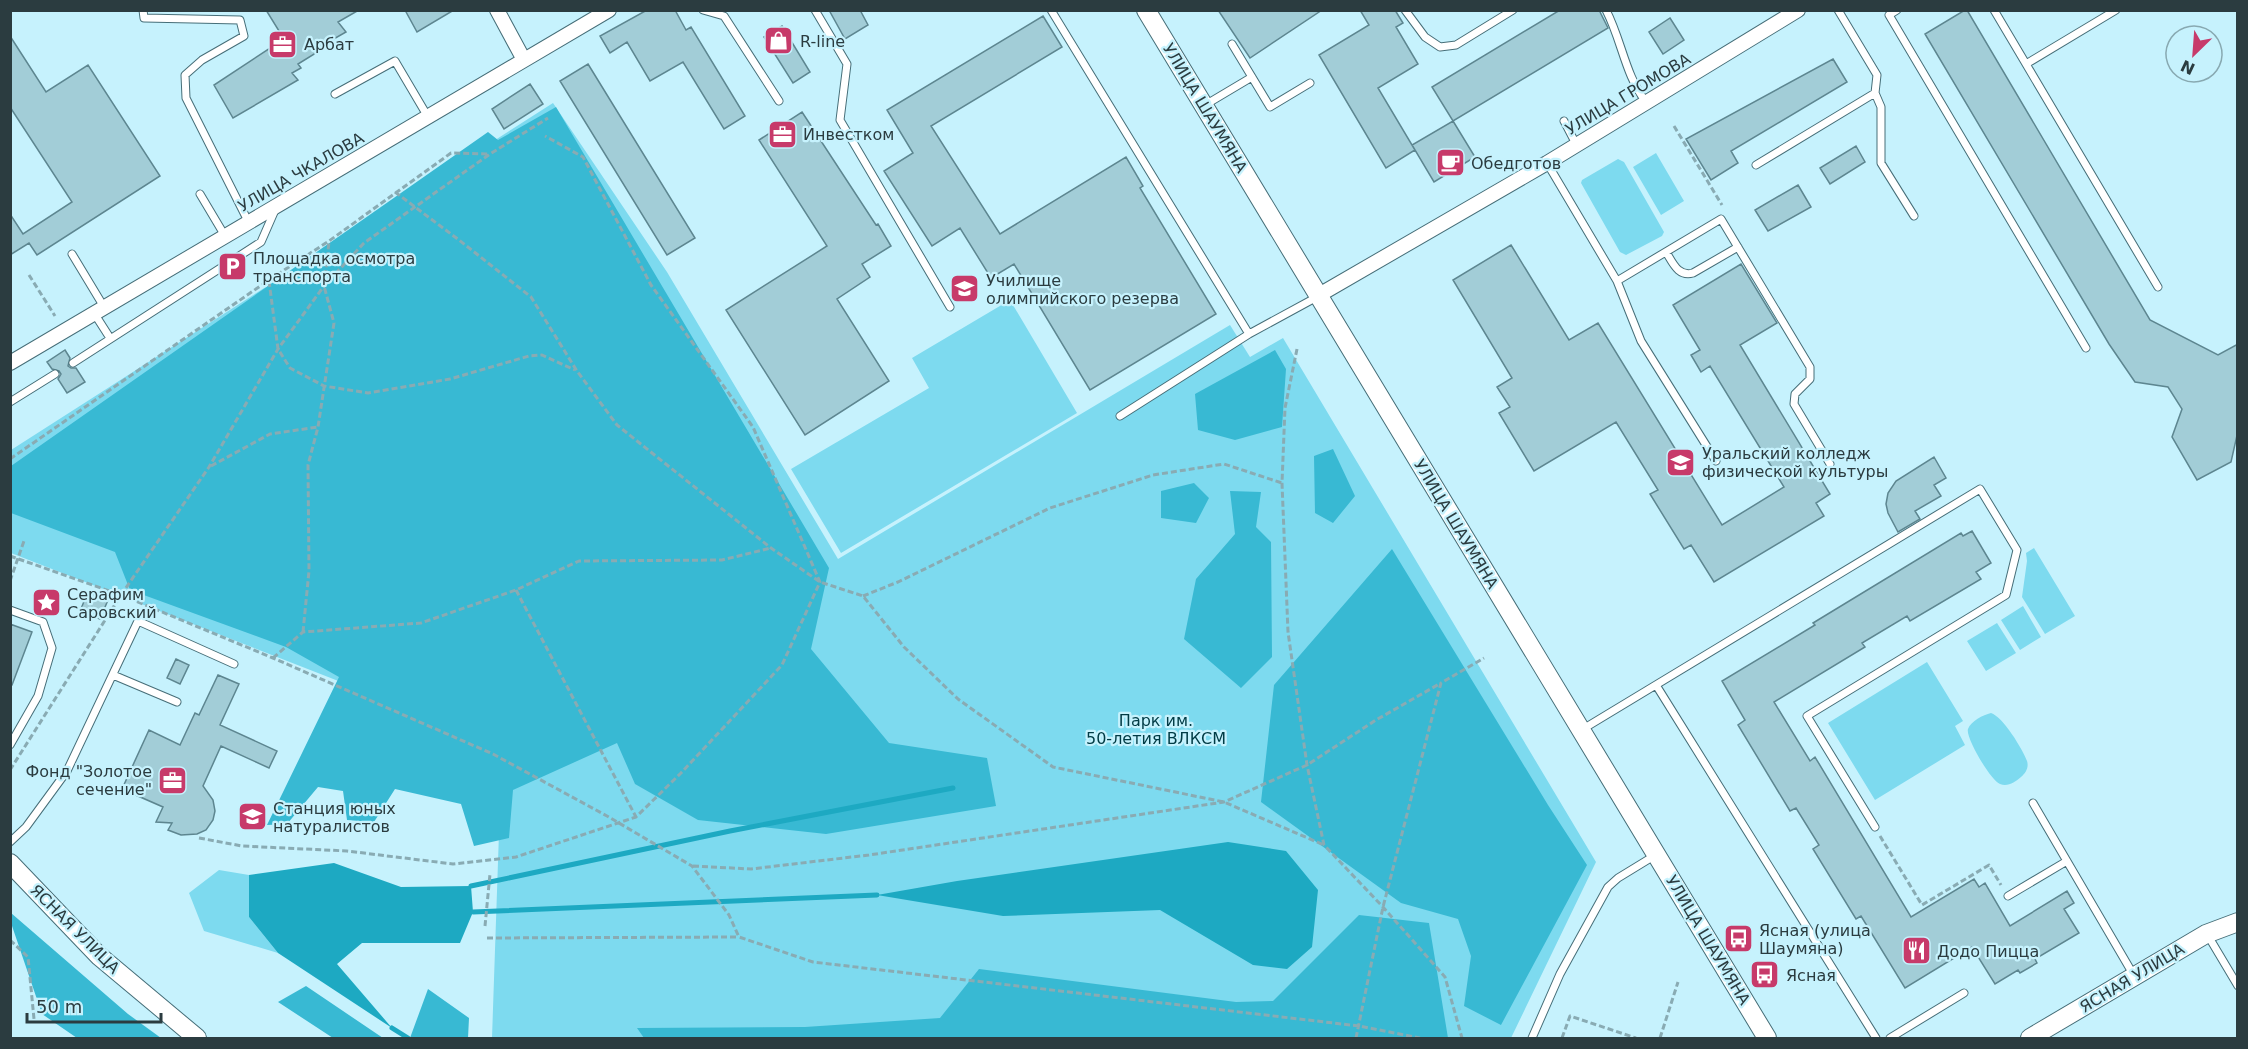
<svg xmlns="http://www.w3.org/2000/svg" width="2248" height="1049" font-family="'DejaVu Sans',sans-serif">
  <rect width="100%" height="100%" fill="#c6f2fd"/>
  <!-- green -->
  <path fill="#7ddaef" d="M553,103L667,272L838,559L1230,325L1250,357L1283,338L1596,862L1511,1038H492L502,745L11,553V450Z
    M1656,153L1684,201L1661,215L1633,167Z
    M1618,159L1624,162L1664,232L1662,236L1626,255L1620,252L1581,183L1582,180Z
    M1010,300L1077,413L841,553L791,469L929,388L912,358Z
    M2034,548L2075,616L2045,634L2022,597L2027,561L2026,553Z
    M2023,606L2041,637L2020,650L2001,620Z
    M1997,623L2016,653L1986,671L1967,641Z
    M1927,662L1963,721L1955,726L1965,745L1875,800L1828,723Z
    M1991,713C2003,717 2022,748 2027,761C2029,767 2026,773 2021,777C2015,782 2008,787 2000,784C1991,781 1965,737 1968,729C1971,721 1983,715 1991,713Z
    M219,870L249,875V917L278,953L204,931L189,893Z"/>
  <!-- forest -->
  <path fill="#38b9d3" d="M556,107L829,568L811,649L889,743L987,758L996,806L826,834L698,820L635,784L617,743L513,790L509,838L474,846L461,804L395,789L374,822L347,820L343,791L318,787L287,824L267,825L339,677L286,647L130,590L115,552L11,513V466L488,132L498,140Z
    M1275,350L1286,369L1282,427L1235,440L1198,430L1195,394Z
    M1333,449L1355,496L1333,523L1315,513L1314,456Z
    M1194,483L1209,498L1196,523L1161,518V491Z
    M1230,491L1261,492L1256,527L1271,542L1272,657L1241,688L1184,639L1196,579L1235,534Z
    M1392,549L1548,805L1587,865L1501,1025L1464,1006L1471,956L1458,919L1401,903L1261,802L1274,685Z
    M11,913L128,1014L161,1038H77L42,1014L11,923Z
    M1359,915L1429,923L1448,1038H644L637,1028L805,1027L940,1018L979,969L1236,1002L1273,1001Z
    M306,986L383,1038H333L278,1002Z
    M428,989L469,1018L468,1038H410Z"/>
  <!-- water -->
  <path fill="#1da9c2" d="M1228,842L1286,851L1318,890L1312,947L1287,969L1253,965L1160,910L1003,916L877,895L957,881Z
    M334,863L401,887L471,886L473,912L460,943H362L337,964L392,1028L278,953L249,917V875Z"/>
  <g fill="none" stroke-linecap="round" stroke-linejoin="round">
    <!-- stream -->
    <path stroke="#1da9c2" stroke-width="5" d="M471,886L730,831L953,788
      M473,912L877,895
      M392,1028L408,1038"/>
  </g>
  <!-- building -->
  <path fill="#a2cdd7" stroke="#5d8690" stroke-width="1.5" d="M266,10H359L338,22L346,32L323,45L324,48L298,64L301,68L292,73L298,80L233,118L214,85L284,39Z
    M405,10H454L417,32Z
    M647,10H675L686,30L691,27L745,116L724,129L683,62L650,81L627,42L610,53L600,36Z
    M829,10H860L868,25L845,39Z
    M1218,10H1322L1250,58Z
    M1360,10H1395L1403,23L1396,27L1418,64L1378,88L1415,150L1386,168L1319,55L1369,25Z
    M1560,10H1599L1608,28L1453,121L1432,87Z
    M1965,10H1967L2150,320L2218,355L2238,344V431L2231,462L2197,480L2172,437L2182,409L2168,387L2135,382L2109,344L1925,34Z
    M1043,16L1062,47L931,126L1000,234L1126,157L1143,186L1140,188L1216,314L1090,390L1014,264L991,278L960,228L932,246L884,171L913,153L887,110Z
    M1670,18L1684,40L1663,54L1649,32Z
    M782,26L810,72L793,83L764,37Z
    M10,36L46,92L88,65L160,176L37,255L29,243L10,255V214L23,234L72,202L10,107Z
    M1833,59L1847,82L1731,151L1738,163L1711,180L1686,139Z
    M588,64L695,238L667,255L560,81Z
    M530,84L543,104L504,129L492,109Z
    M802,112L876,225L878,224L891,246L862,264L870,277L837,299L889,381L805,435L726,310L827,246L759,140Z
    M1453,121L1475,157L1434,182L1412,145Z
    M1856,146L1865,162L1830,184L1820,168Z
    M1798,185L1811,207L1768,231L1755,210Z
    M1511,245L1569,340L1598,323L1722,525L1784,487L1710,366L1701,372L1691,355L1700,350L1673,305L1741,264L1777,323L1740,345L1830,494L1816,503L1824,516L1714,582L1691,545L1684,549L1650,494L1658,490L1616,422L1534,471L1499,413L1510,407L1497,387L1512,378L1453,280Z
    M65,350L70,358L68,366L71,368H76L85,382L67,393L58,379L61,374L59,371L52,369L47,362Z
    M1934,457L1946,478L1934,485L1941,496L1915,511L1920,519L1898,532L1888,513L1886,504L1888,493L1896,481Z
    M1972,531L1991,563L1976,572L1981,579L1910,621L1907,616L1862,643L1865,647L1774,702L1810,761L1815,757L1911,917L1974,879L1979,887L1985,883L2010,926L2067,891L2074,903L2064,909L2079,933L2035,959L2037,963L2020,973L2018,970L1995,984L1972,947L1905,988L1861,916L1856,919L1813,849L1819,845L1796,808L1790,811L1738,725L1745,720L1722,681L1815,625L1813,623L1961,533L1963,536Z
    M88,592L108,600L100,619L80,611Z
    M10,624L32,632L12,685H10Z
    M176,659L189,665L180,684L167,678Z
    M218,675L239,684L220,725L277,751L269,768L221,746L203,786L213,800L215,811L213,820L206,830L197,834L181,835L168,830L172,823L156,822L163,807L122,789L149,730L180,745L195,713L199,715Z"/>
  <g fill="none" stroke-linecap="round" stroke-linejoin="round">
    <defs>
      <path id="service" d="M143,10L144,18L240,20L244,36L202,60L185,75L186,98L249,223
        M703,10L724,16L779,101
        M815,10L847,64L840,120L950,307
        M1051,10L1249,334L1317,297
        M1405,10L1425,37L1440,47L1456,45L1513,10
        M1606,10C1622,41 1625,75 1646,102
        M1897,10L1889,15L2086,348
        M1994,10L2026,64L2116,10
        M1232,44L1270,107L1310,83
        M2026,64L2158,287
        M1875,93L1881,107V163L1914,216
        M335,94L395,61L428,117
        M1205,105L1252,77
        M1564,121L1576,144
        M1547,163L1617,281L1721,219L1810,367V379L1795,394L1794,404L1830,464
        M1756,165L1875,93L1877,75L1838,10
        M200,194L225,236
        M1666,252C1673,263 1678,277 1693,273L1738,247
        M72,254L104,307
        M1617,281L1641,341L1716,461
        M94,313L110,338
        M73,363L261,242L275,210
        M10,402L55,374
        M1120,416L1249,334
        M10,610L43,622L52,648L38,696L10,745
        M113,675L177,702
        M1656,685L1876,1038
        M1583,729L1980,489L2017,550L2006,595L1807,716L1875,827
        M2033,803L2133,974
        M10,842L26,827L67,771L138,621L234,664
        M2008,896L2067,861
        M2207,934L2238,986
        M1532,1038L1560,974L1608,887L1618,878L1654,856
        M1890,1038L1964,993"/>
      <path id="minor" d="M497,10L524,60
        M1319,295L1547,163L1798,10
        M10,363L609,10"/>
      <path id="tertiary" d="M1146,10L1767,1038
        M10,863L99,956L197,1038
        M2030,1038L2206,934L2238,922"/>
    </defs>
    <!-- service casing -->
    <use href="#service" stroke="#466e78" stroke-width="9"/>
    <!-- minor casing -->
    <use href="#minor" stroke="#466e78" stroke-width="16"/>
    <!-- tertiary casing -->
    <use href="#tertiary" stroke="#466e78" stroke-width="20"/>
    <!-- path -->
    <path stroke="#89abb3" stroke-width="3" stroke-dasharray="6 3" stroke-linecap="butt" d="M1674,126L1722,205
      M395,192L459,240L531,297L577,371L617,425L771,548L820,582L863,596L904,647L958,699L1053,767L1224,802L1324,845
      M29,275L55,316
      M269,281L278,349L290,368L324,386L368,393L450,379L529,356L542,355L575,370
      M1297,349L1285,408L1282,483L1288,632L1307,765L1324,845L1383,907L1445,977L1462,1038
      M10,459L269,280L329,241L451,153L489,154
      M211,466L270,434L318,427
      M10,556L121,595L273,658L493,754L607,816L692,866L729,915L739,937L813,962L1359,1026L1420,1038
      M10,581L24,541
      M516,590L636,817
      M863,596L898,582L1050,508L1153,475L1224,464L1282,483
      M303,632L309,571L308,465L318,427L334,323L324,286L329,242
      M273,658L303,632L421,623L516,590L579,561L722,560L771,548
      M10,770L121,595L209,467L278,349L324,286L364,243L490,154L548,118
      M1880,836L1922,905L1989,865L2001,885
      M199,838L242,846L347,851L453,864L516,857L636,817L681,773L782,665L820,582L753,427L651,285L583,157L545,136
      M693,866L751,869L869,855L1224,802L1307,765L1376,720L1441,683
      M485,926L490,874
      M487,938L739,937
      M10,940L28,957L34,1019
      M1356,1038L1383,907L1441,683L1484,658
      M1562,1038L1570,1016L1636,1038
      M1660,1038L1678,982"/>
    <!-- service -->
    <use href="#service" stroke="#fff" stroke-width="7"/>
    <!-- minor -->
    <use href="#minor" stroke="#fff" stroke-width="14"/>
    <!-- tertiary -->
    <use href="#tertiary" stroke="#fff" stroke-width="18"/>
  </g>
  <!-- icons -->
  <defs>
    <symbol id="shop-square" viewBox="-11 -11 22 22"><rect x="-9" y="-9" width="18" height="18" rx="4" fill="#c73a6a" stroke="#c6f2fd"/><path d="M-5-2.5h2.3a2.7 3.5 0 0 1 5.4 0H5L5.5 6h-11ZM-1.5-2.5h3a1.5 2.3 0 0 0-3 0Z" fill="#fff"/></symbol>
    <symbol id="office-square" viewBox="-11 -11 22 22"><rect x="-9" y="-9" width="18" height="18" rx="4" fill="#c73a6a" stroke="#c6f2fd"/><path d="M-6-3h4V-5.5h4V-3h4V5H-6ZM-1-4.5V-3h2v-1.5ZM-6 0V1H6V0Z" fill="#fff"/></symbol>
    <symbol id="cafe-square" viewBox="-11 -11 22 22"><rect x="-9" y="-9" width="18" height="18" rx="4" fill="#c73a6a" stroke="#c6f2fd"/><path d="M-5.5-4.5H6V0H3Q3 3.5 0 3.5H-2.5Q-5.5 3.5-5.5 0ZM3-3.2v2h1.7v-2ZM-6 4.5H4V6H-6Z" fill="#fff"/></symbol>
    <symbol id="parking-square" viewBox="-11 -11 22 22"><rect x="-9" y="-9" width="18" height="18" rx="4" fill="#c73a6a" stroke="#c6f2fd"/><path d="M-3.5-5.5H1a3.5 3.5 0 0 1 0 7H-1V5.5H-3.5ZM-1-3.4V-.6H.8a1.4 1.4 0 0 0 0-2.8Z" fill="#fff"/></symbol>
    <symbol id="university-square" viewBox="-11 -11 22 22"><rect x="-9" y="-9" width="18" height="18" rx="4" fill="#c73a6a" stroke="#c6f2fd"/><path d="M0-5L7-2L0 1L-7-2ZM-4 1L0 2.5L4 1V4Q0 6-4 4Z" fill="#fff"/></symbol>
    <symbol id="sight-square" viewBox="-11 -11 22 22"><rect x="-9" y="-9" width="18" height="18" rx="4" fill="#c73a6a" stroke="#c6f2fd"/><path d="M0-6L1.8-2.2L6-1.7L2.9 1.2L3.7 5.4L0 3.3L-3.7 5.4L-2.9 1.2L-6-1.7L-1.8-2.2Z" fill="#fff"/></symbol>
    <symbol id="bus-square" viewBox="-11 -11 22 22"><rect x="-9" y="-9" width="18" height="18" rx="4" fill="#c73a6a" stroke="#c6f2fd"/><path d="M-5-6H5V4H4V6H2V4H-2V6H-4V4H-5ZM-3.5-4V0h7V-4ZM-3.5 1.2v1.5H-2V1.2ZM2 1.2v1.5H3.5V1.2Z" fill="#fff"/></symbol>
    <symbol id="restaurant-square" viewBox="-11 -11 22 22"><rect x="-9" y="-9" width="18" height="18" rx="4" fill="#c73a6a" stroke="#c6f2fd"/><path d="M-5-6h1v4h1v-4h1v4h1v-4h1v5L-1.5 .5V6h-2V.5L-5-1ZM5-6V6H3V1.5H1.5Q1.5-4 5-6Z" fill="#fff"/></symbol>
  </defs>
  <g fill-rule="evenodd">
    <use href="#shop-square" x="762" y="24" width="33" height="33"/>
    <use href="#office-square" x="266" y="28" width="33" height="33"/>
    <use href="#office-square" x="766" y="118" width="33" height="33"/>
    <use href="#cafe-square" x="1434" y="146" width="33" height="33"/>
    <use href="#parking-square" x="216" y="250" width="33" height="33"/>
    <use href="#university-square" x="948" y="272" width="33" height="33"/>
    <use href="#university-square" x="1664" y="446" width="33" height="33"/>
    <use href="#sight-square" x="30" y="586" width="33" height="33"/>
    <use href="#office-square" x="156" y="764" width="33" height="33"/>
    <use href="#university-square" x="236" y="800" width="33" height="33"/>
    <use href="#bus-square" x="1722" y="922" width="33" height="33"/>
    <use href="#restaurant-square" x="1900" y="934" width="33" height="33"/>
    <use href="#bus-square" x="1748" y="958" width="33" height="33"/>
  </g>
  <g text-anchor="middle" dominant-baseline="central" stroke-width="4.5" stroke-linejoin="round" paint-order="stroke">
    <!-- poi labels -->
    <g font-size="16" fill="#2b3c40" stroke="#c6f2fd" text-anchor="start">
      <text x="800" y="41">R-line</text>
      <text x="304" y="44">Арбат</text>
      <text x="803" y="134">Инвестком</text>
      <text x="1471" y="163">Обедготов</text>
      <text x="253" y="258">Площадка осмотра<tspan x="253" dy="18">транспорта</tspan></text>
      <text x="986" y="280">Училище<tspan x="986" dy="18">олимпийского резерва</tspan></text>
      <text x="1702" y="453">Уральский колледж<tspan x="1702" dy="18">физической культуры</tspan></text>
      <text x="67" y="594">Серафим<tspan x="67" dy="18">Саровский</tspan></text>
      <text x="152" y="771" text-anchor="end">Фонд "Золотое<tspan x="152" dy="18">сечение"</tspan></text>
      <text x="273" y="808">Станция юных<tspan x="273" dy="18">натуралистов</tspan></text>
      <text x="1759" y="930">Ясная (улица<tspan x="1759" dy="18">Шаумяна)</tspan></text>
      <text x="1937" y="951">Додо Пицца</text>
      <text x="1786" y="975">Ясная</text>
    </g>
    <!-- street labels -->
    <g font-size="16" fill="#2b3c40" stroke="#c6f2fd">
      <text transform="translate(1628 94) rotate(-31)">УЛИЦА ГРОМОВА</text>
      <text transform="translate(1205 108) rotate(59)">УЛИЦА ШАУМЯНА</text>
      <text transform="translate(301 172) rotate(-30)">УЛИЦА ЧКАЛОВА</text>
      <text transform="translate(1456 524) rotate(59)">УЛИЦА ШАУМЯНА</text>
      <text transform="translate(75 929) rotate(45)">ЯСНАЯ УЛИЦА</text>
      <text transform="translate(1708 940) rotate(59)">УЛИЦА ШАУМЯНА</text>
      <text transform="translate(2132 978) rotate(-31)">ЯСНАЯ УЛИЦА</text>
    </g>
    <!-- park labels -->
    <g font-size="16" fill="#003b45" stroke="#c6f2fd">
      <text x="1156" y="720">Парк им.<tspan x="1156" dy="18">50-летия ВЛКСМ</tspan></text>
    </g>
  </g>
  <!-- border -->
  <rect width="2248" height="1049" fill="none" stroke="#2b3c40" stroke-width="24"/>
  <!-- north arrow -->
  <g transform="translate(2194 54) rotate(205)"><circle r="28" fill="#c6f2fd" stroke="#88a9b1" stroke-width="1.5"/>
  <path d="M0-4.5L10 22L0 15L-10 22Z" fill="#c73a6a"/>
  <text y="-9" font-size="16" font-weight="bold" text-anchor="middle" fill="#2b3c40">N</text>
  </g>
  <!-- scale -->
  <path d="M27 1013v9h134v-9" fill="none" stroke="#2b3c40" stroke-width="3"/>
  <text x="36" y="1013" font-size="18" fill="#2b3c40" stroke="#c6f2fd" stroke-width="4.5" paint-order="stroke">50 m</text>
</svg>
